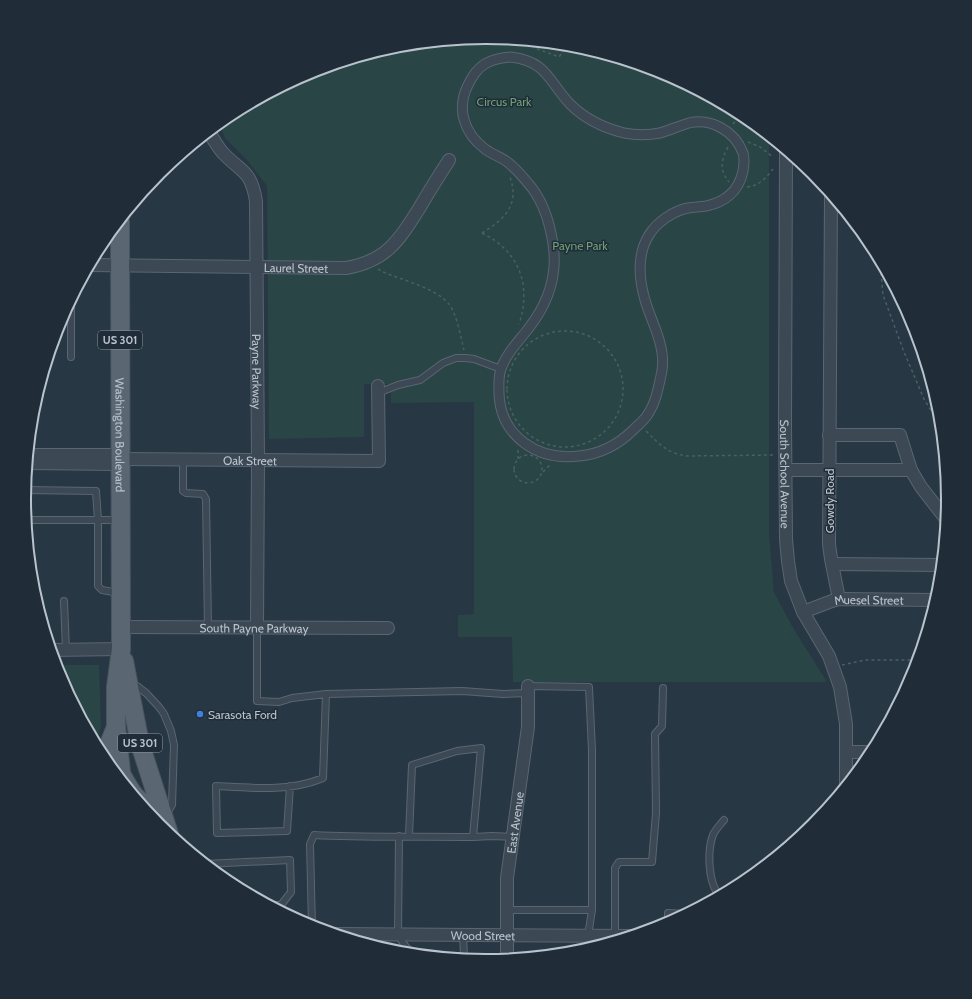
<svg xmlns="http://www.w3.org/2000/svg" width="972" height="999" font-family="Cabin,sans-serif">
  <rect width="100%" height="100%" fill="#273744"/>
  <!-- green -->
  <path fill="#294545" d="M486,38L576,46L663,73L743,115L769,137V533L774,592L792,626L827,682H513L512,637H458V615L474,614V402L391,403V384H364V437L269,439L267,186L247,160L225,138L219,124L230,115L309,73L396,46Z
    M58,665H99L101,728L95,743L62,682Z"/>
  <g fill="none" stroke-linecap="round" stroke-linejoin="round">
    <defs>
      <path id="service" d="M71,301V357
        M378,393L398,385L420,380L443,363L456,358H465L474,359L501,369
        M183,460V491L186,493L203,494L206,499L208,627
        M25,490L96,491L98,520H118
        M26,520H98V586L102,590L119,593
        M64,601L66,650
        M257,628V701L279,702L292,698L326,694
        M133,683L146,693L159,707L164,714L171,731L174,745L172,805L166,815
        M528,686L589,687L592,750V910
        M290,786L287,831L217,833L216,786C252,788 290,792 323,778L326,694L462,691L503,694L528,693
        M399,836L398,935C404,944 408,953 419,955
        M473,837L492,836L513,837
        M205,864L290,860L291,892L281,905H269
        M720,896C708,884 707,851 713,835C715,830 720,825 724,820
        M507,910H592L588,936
        M668,924V913L686,914
        M312,927L310,844L314,835C367,838 420,836 473,837L481,748L457,751L412,765L409,836
        M463,935L464,957
        M615,936V868L619,862H652L656,813L655,734L662,726L663,688
        M439,957H464L463,959"/>
      <path id="pedestrian" d="M511,57C547,61 549,82 570,104C585,119 604,128 624,133C635,135 649,135 660,133C670,130 679,126 689,123C711,118 735,131 743,153C745,159 744,165 743,171C739,190 726,202 706,206C700,207 694,207 688,208C673,211 657,222 649,235C637,254 639,279 645,300C650,318 660,335 662,353C664,366 661,376 658,389C656,398 652,409 646,417C643,421 637,426 633,430C619,444 600,454 579,456C538,461 501,437 499,394C499,385 498,377 501,369C506,354 518,342 528,329C547,305 558,276 553,244C550,224 544,204 532,188C524,178 516,168 506,161C500,157 492,154 485,149C464,133 456,109 468,85C478,64 489,59 511,57Z"/>
      <g id="minor">
        <path id="s1" d="M209,132C213,139 218,147 223,153C242,173 251,170 256,201L258,460L257,628"/>
        <path id="s2" d="M786,151L785,424L786,539L788,561L791,581L798,599L803,612L829,656L840,687L846,724V785"/>
        <path d="M831,195L829,544L831,559L839,599"/>
        <path id="s3" d="M90,265L346,268C387,261 399,240 420,207C429,191 439,176 449,160"/>
        <path d="M829,435H900L911,470L921,487L946,519"/>
        <path d="M28,455H120"/>
        <path id="s4" d="M120,459L379,461L378,386"/>
        <path d="M28,463L120,464"/>
        <path d="M786,470H911"/>
        <path d="M832,564L942,565"/>
        <path id="s5" d="M803,612L832,601L839,599L936,600"/>
        <path id="s6" d="M121,627L388,628"/>
        <path d="M51,650L121,649"/>
        <path d="M846,752H872"/>
        <path id="s7" d="M335,934L631,936"/>
        <path id="s8" d="M507,959V878L528,727V686"/>
      </g>
      <g id="primary">
        <path id="s9" d="M120,221L121,649L116,687V726L122,781"/>
        <path d="M124,661L140,744L169,834"/>
        <path d="M101,755L107,749L116,727"/>
        <path d="M121,774C132,792 136,806 160,806"/>
      </g>
    </defs>
    <!-- service casing -->
    <use href="#service" stroke="#5a6671" stroke-width="8"/>
    <!-- pedestrian casing -->
    <use href="#pedestrian" stroke="#5a6671" stroke-width="11"/>
    <!-- minor casing -->
    <use href="#minor" stroke="#5a6671" stroke-width="14"/>
    <!-- primary casing -->
    <use href="#primary" stroke="#485460" stroke-width="20"/>
    <!-- path -->
    <path stroke="#486161" stroke-width="1.5" stroke-dasharray="3 3" stroke-linecap="butt" d="M527,42L535,48L559,57L564,50L585,49
      M733,124L741,114
      M748,142L760,147L773,157
      M728,147C721,160 719,170 729,182
      M747,187C759,186 766,178 773,169
      M482,233C519,251 532,285 519,324
      M482,233C504,219 520,206 510,177
      M880,261L883,295L904,352L924,399L941,427
      M378,269L383,272C402,280 435,288 448,303C456,311 461,338 464,350
      M507 389a58 58 0 1 1 116 0a58 58 0 1 1-116 0Z
      M646,431C660,445 667,453 687,456L773,455
      M514 469a14 14 0 1 1 28 0a14 14 0 1 1-28 0Z
      M518,459V450
      M543,472L550,465
      M842,665L865,660H918"/>
    <!-- service -->
    <use href="#service" stroke="#3c4854" stroke-width="6"/>
    <!-- pedestrian -->
    <use href="#pedestrian" stroke="#3c4854" stroke-width="9"/>
    <!-- minor -->
    <use href="#minor" stroke="#3c4854" stroke-width="12"/>
    <!-- primary -->
    <use href="#primary" stroke="#5a6773" stroke-width="18"/>
  </g>
  <!-- markers -->
  <circle fill="#3f7fe0" stroke="#202d39" stroke-width="1.5" cx="200" cy="714" r="4"/>
  <g text-anchor="middle" dominant-baseline="central" stroke-width="3" stroke-linejoin="round" paint-order="stroke">
    <!-- shield labels -->
    <g fill="#202d39" stroke="#8b96a1" stroke-width="1">
      <rect x="98" y="331" width="44" height="18" rx="3"/>
      <rect x="118" y="734" width="44" height="18" rx="3"/>
    </g>
    <g font-size="11" font-weight="bold" fill="#b9c3cd">
      <text x="120" y="340">US 301</text>
      <text x="140" y="743">US 301</text>
    </g>
    <!-- park labels -->
    <g font-size="12" fill="#709e75" stroke="#202d39">
      <text x="504" y="101">Circus Park</text>
      <text x="580" y="245">Payne Park</text>
    </g>
    <!-- street labels -->
    <g font-size="12" fill="#b9c3cd" stroke="#202d39">
      <text stroke="none"><textPath href="#s3" startOffset="206">Laurel Street</textPath></text>
      <text stroke="none"><textPath href="#s1" startOffset="256">Payne Parkway</textPath></text>
      <text stroke="none"><textPath href="#s9" startOffset="214">Washington Boulevard</textPath></text>
      <text stroke="none"><textPath href="#s4" startOffset="130">Oak Street</textPath></text>
      <text stroke="none"><textPath href="#s2" startOffset="323">South School Avenue</textPath></text>
      <text transform="translate(829 501) rotate(-90)">Gowdy Road</text>
      <text stroke="none"><textPath href="#s5" startOffset="68">Muesel Street</textPath></text>
      <text stroke="none"><textPath href="#s6" startOffset="133">South Payne Parkway</textPath></text>
      <text stroke="none"><textPath href="#s8" startOffset="137">East Avenue</textPath></text>
      <text stroke="none"><textPath href="#s7" startOffset="148">Wood Street</textPath></text>
    </g>
    <!-- poi labels -->
    <g font-size="12" fill="#b9c3cd" stroke="#202d39" text-anchor="start">
      <text x="208" y="714">Sarasota Ford</text>
    </g>
  </g>
  <!-- crop -->
  <path d="M0 0H972V999H0ZM31 499a455 455 0 1 1 910 0a455 455 0 1 1-910 0Z" fill="#202d39" fill-rule="evenodd"/>
  <path fill="none" stroke="#b9c3cd" stroke-width="2" d="M31 499a455 455 0 1 1 910 0a455 455 0 1 1-910 0Z"/>
</svg>
